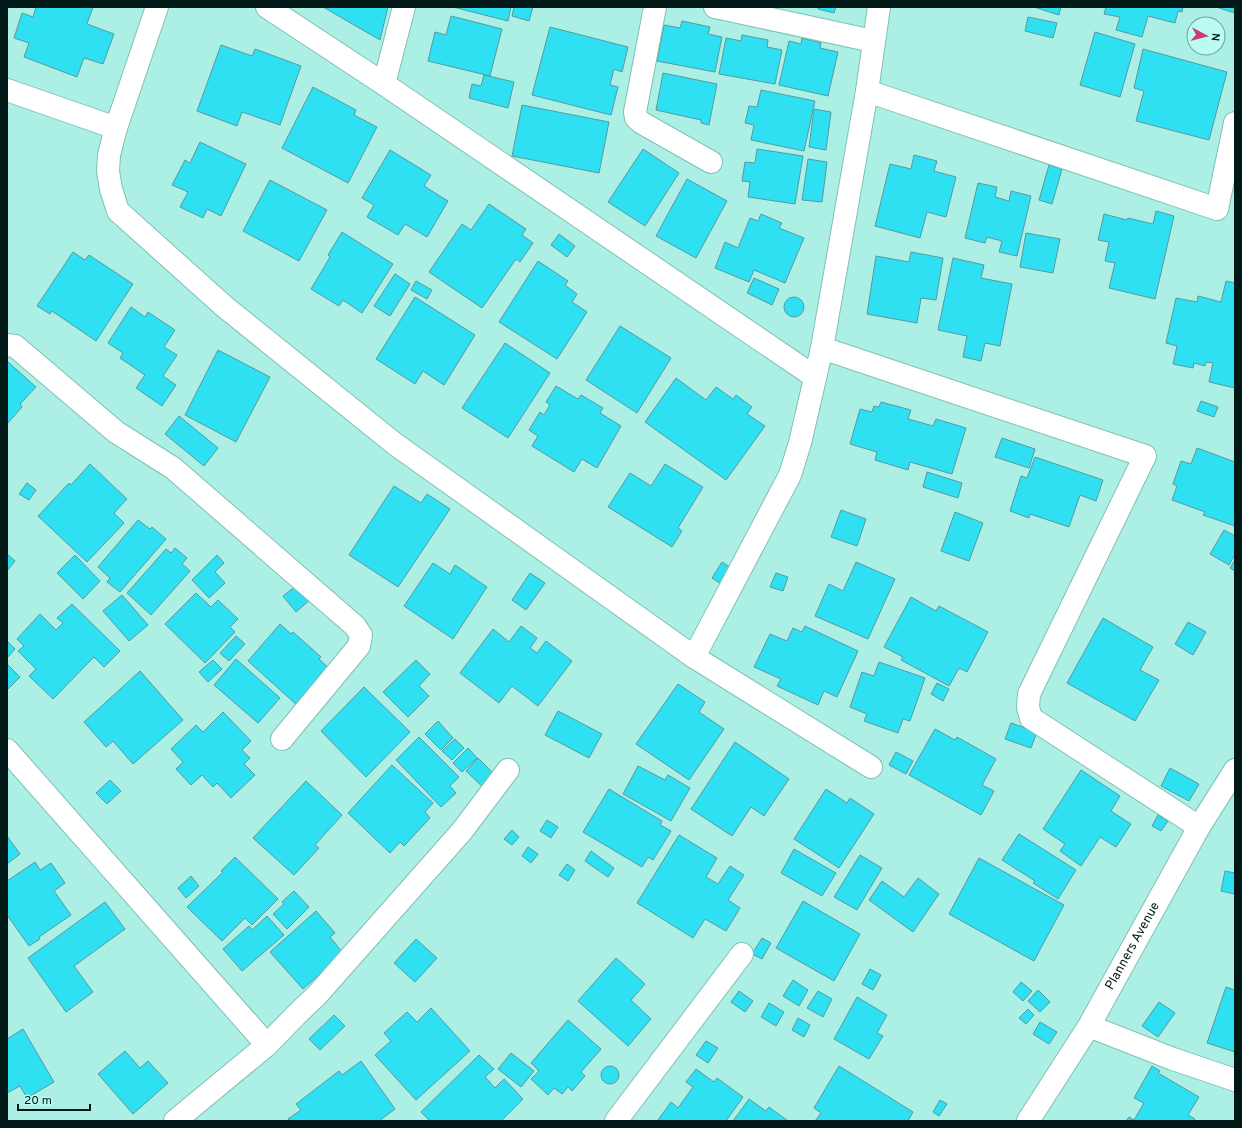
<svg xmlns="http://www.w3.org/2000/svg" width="1242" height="1128" font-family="Overpass,sans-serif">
  <rect width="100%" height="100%" fill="#acefe5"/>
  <!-- building -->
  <path fill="#2ee0f1" stroke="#5899a1" d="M36,7H93L87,24L114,34L103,64L84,58L77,77L24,57L29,43L14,38L22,13L33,17Z
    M323,7H388L380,40Z
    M453,7H511L508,21Z
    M514,7H533L529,21L512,16Z
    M818,7H836L834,13L818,9Z
    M1034,7H1061L1059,15Z
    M1106,7H1183L1182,12L1178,11L1175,23L1148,16L1142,37L1116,30L1120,17L1104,14Z
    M1219,7H1235V13L1219,8Z
    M451,16L502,29L490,76L428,61L435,32L446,35Z
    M1028,17L1057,23L1053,38L1025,31Z
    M682,21L710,27L708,34L722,37L715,72L657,61L664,25L680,28Z
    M550,27L628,47L622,72L614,69L610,85L618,87L611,115L532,95Z
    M1095,32L1135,44L1120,97L1080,85Z
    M742,35L768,40L767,47L782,50L775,84L719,74L726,38L741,41Z
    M802,38L821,43L820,48L838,52L828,96L779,85L789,41L801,44Z
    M221,45L252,56L255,49L301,66L280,125L242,112L237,126L197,111Z
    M1143,49L1227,72L1209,140L1136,121L1144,91L1134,88Z
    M663,73L717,84L709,125L701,123V120L656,110Z
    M484,75L514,82L508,108L469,98L472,84L481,86Z
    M313,87L356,110L354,115L377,127L348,183L282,148Z
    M761,90L815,101L804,151L751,140L754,125L745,123L749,106L757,107Z
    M522,105L609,122L599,173L512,156Z
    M814,109L831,112L826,150L809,147Z
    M200,142L246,164L221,216L207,209L203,218L180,207L188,192L172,185L185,160L190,163Z
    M643,149L679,173L645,226L608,202Z
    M757,149L803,156L795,204L748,197L750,182L742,181L745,162L755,163Z
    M390,150L431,175L424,186L448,201L427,237L405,224L398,235L367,217L374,205L362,198Z
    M914,155L937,161L934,171L956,177L946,217L927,212L920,238L875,226L890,164L911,169Z
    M808,159L827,162L822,202L802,200Z
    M1049,165L1062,169L1052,204L1039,200Z
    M687,179L727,201L696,258L656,236Z
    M270,180L327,210L299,261L243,231Z
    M978,183L997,187L995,197L1009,201L1011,191L1031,196L1017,256L999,252L1002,241L987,237L985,243L965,238Z
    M489,204L526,229L522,235L533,243L520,262L516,259L482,308L429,272L462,224L471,230Z
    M1156,211L1174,216L1155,299L1109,288L1115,263L1105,261L1109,242L1098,240L1104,214L1127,220L1128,218L1153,224Z
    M761,214L782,223L779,228L804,238L785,283L754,270L749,282L715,268L725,242L738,248L750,218L758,221Z
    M342,232L393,264L362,313L343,300L339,306L311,289L330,257L328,255Z
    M1026,233L1060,239L1053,273L1020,267Z
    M559,234L575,246L567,257L551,245Z
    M73,252L85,260L89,255L133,284L96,341L52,311L50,314L37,306Z
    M911,252L943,258L936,300L921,298L917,323L867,314L876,256L909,262Z
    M953,258L984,265L981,278L1012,284L1000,346L985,343L981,361L963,357L967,336L938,330Z
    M538,261L568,281L565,285L577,294L572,302L587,312L557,359L499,322Z
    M395,274L410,284L390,316L374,306Z
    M754,278L779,289L772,305L747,293Z
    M416,281L432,290L427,299L411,290Z
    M1226,281L1235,283V388L1209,382L1213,363L1206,362L1205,366L1194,363L1193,368L1173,364L1177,346L1166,343L1176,298L1197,302L1198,296L1221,302Z
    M415,297L475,335L444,385L423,371L415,384L376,359Z
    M784 307a10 10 0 1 1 20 0a10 10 0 1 1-20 0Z
    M131,307L145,317L148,312L175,330L164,347L177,355L163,376L176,385L162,406L136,388L145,375L120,358L123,353L108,343Z
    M620,326L671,358L637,413L586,380Z
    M505,343L550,373L508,438L462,408Z
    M218,350L270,377L236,442L185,415Z
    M7,361L36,387L20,404L22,407L7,424Z
    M676,378L706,400L716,387L733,399L736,395L752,407L747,414L765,426L726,480L645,422Z
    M556,386L578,399L581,395L603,408L600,413L621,426L597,468L582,459L574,472L532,446L538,436L529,430L540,412L544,415L550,405L546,402Z
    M1201,401L1218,407L1214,417L1197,411Z
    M881,402L911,410L908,419L933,426L936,419L966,428L952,474L910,462L908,470L875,460L877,452L850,444L860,409L872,412L874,406L879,407Z
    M179,416L218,448L204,466L165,434Z
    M1002,438L1035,449L1029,468L995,457Z
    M1197,448L1235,462V526L1203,515L1205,512L1172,500L1177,486L1173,484L1181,461L1191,464Z
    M1035,457L1103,480L1096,501L1080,495L1069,527L1030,514L1029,518L1010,511L1021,476L1027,478Z
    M90,464L127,499L114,513L124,523L87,562L38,516L69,483L71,485Z
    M665,464L703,487L678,528L682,531L672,547L608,507L630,473L651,486Z
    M927,472L962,483L958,498L923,487Z
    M27,483L36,490L29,500L19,494Z
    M394,486L421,503L427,494L450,509L398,587L349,555Z
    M841,510L866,519L857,546L831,537Z
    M955,512L983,523L969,561L941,551Z
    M138,520L150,529L152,527L166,539L120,592L107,582L110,578L98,567Z
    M1224,530L1235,536V554L1229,565L1210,554Z
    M175,548L187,558L182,564L190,571L151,615L127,593L166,549L171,553Z
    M7,554L15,561L7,571Z
    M75,555L100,581L83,599L57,573Z
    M217,555L224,563L215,572L225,583L209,598L192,580Z
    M1235,560V571L1230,568Z
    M722,562L733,569L723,585L712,578Z
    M856,562L895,579L868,639L815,616L829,584L843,591Z
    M433,563L450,574L455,565L487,587L453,639L404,606Z
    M530,573L545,583L526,610L512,600Z
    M776,573L788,577L783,591L770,587Z
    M300,583L312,598L296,612L283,596Z
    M196,593L211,607L218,600L238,619L230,627L235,632L205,663L165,624Z
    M122,595L148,625L129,641L103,611Z
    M911,597L936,611L939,606L988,632L967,672L959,668L949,686L901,660L903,657L884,647Z
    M72,604L120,651L104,667L94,657L53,699L29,676L36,669L18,651L24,646L17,639L40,614L56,630L63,623L57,618Z
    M1103,618L1153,647L1140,670L1159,680L1135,721L1067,683Z
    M1188,622L1206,632L1193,655L1175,644Z
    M280,624L291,634L293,632L321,657L319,659L332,671L299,707L248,661Z
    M521,626L537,638L530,648L537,653L546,641L572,661L538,706L512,686L499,703L460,673L493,629L509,642Z
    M805,626L858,651L837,697L824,691L818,705L777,686L781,679L754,667L770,634L787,641L793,628L802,632Z
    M236,636L245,644L229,661L220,653Z
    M7,641L15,649L7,658Z
    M236,659L280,698L258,723L214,685Z
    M213,660L222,669L208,682L199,672Z
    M416,660L430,674L419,686L429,696L408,717L383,692Z
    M879,662L925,678L910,721L903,719L898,733L864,721L867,714L850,707L862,672L874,676Z
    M7,664L20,677L7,690Z
    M140,671L183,720L133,764L113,741L106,747L84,722Z
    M937,683L949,689L943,701L931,694Z
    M678,684L705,702L699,712L724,729L689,780L636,744Z
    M364,687L410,732L366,777L321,731Z
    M558,711L602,734L589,758L545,735Z
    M223,712L251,741L242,750L250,758L244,764L255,775L231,798L217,783L213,787L202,775L191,785L176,769L183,762L171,749L196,725L203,732Z
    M438,721L453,738L441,750L425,734Z
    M1011,723L1037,732L1031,748L1005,739Z
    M935,729L955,740L957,737L996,759L982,785L994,791L981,815L909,775Z
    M419,737L459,777L450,786L456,793L441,807L396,760Z
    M455,739L464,748L452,760L442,751Z
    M735,742L789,779L764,816L751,807L732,836L691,809Z
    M468,748L477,758L462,772L453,763Z
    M896,752L913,761L906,774L889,765Z
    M478,758L500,780L488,792L466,771Z
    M392,765L433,803L425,812L430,818L404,846L400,842L390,853L348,813Z
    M638,766L665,780L668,775L690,788L671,821L623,794Z
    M1170,768L1199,784L1189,801L1161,786Z
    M1081,770L1120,796L1111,811L1131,824L1116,847L1100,837L1081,866L1060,851L1065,844L1043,829Z
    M110,780L121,791L107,804L96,793Z
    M306,781L342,815L315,845L319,848L294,875L253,838Z
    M609,789L662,821L660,825L671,831L653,860L648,857L642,867L583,832Z
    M826,789L847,803L850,798L874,814L839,868L794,839Z
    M1158,815L1168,821L1161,831L1152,826Z
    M547,820L558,827L551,838L540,831Z
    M512,830L519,837L512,845L504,839Z
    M1019,834L1076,870L1058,899L1033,883L1035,881L1002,860Z
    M679,835L717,858L706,877L718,884L730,866L744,875L728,900L740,908L726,931L705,919L693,938L637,903Z
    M7,836L20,854L7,864Z
    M528,847L538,854L531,863L522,856Z
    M794,849L836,873L822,896L781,873Z
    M591,851L614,868L608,877L585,861Z
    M860,855L882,868L857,910L834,897Z
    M235,857L278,899L252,925L245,918L222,941L187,907L223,872L221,871Z
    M979,858L1064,905L1034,961L949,914Z
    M35,862L40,870L51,863L65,883L54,891L71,915L39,937L40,939L29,946L7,915V881Z
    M567,864L575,870L568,881L559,875Z
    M1225,871L1235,873V894L1221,891Z
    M191,876L199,886L186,898L178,888Z
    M918,878L939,894L913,932L869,900L882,881L904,897Z
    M294,891L309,907L287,929L273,914L284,904L282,902Z
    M803,901L860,934L834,981L776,948Z
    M105,902L125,929L74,966L93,992L66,1012L28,958Z
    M316,911L335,933L330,937L343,953L303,989L270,952Z
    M267,916L284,935L242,971L223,949L249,926L252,930Z
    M762,938L771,943L762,959L752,954Z
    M416,939L437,958L415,982L394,963Z
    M616,958L645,984L631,1000L651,1019L628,1046L578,1001Z
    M870,969L881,975L873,990L862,984Z
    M793,980L808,990L799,1006L783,996Z
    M1021,982L1032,991L1023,1001L1013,992Z
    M1226,987L1235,990V1052L1207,1043Z
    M1038,990L1050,1002L1040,1012L1028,1001Z
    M739,991L753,1001L745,1012L731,1002Z
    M818,991L832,999L823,1017L807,1008Z
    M857,997L887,1015L877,1033L883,1036L869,1059L834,1039Z
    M1159,1002L1175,1013L1158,1037L1142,1026Z
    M769,1003L784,1012L776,1026L761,1017Z
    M431,1008L470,1051L416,1100L375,1055L391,1041L384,1033L407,1012L417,1022Z
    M1028,1009L1034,1015L1026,1024L1019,1018Z
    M334,1015L345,1026L320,1050L309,1039Z
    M798,1018L810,1025L804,1037L792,1030Z
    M568,1020L601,1049L581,1072L585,1076L572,1091L568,1087L562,1094L554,1088L548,1095L531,1079L539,1071L531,1063Z
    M1040,1022L1057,1032L1049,1044L1033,1034Z
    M23,1029L54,1082L27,1098L20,1086L7,1093V1039Z
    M706,1041L718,1048L708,1063L696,1055Z
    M125,1051L140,1068L148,1061L168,1083L133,1114L98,1074Z
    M511,1053L534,1071L521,1087L498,1069Z
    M479,1055L494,1069L485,1077L495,1088L504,1079L523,1099L501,1121H430L421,1112Z
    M361,1061L395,1109L379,1121H290L288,1119L301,1110L296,1104L339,1071L342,1075Z
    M839,1066L913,1112L908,1121H815L821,1113L814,1108Z
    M1152,1066L1160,1071L1158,1073L1199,1097L1188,1115L1195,1119L1194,1121H1126L1129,1117L1134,1120L1144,1103L1134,1098Z
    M601 1075a9 9 0 1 1 18 0a9 9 0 1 1-18 0Z
    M696,1069L714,1082L717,1078L743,1097L726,1121H660L658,1120L671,1102L678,1108L693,1087L686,1082Z
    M749,1099L766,1111L769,1107L788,1121H733Z
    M940,1100L947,1104L939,1116L933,1112Z"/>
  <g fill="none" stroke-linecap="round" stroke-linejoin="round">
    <defs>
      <g id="minor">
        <path d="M157,7L116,128L109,155L108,171L111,189L118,211L225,307L395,444L694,657L871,767"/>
        <path d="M267,7L384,84L815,377"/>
        <path d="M655,7L635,112L636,118L642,123L711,162"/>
        <path d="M715,7L873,41"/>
        <path d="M384,84L404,7"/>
        <path d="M7,90L116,128"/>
        <path d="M867,91L1217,209L1235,123"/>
        <path d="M7,345L15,346L116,432L173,468L355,626L361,635L359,646L282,739"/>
        <path d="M822,348L1145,456L1029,694L1028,707L1031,718L1199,827"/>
        <path d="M694,657L790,475L800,443L822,348L867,91L879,7"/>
        <path d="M7,750L267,1045"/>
        <path d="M1089,1026L1173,1059L1235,1080"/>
        <path d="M175,1121L267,1045L296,1015L317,995L462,831L508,770"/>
        <path d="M616,1121L742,954"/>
        <path id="s1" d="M1028,1121L1089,1026L1199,827L1235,770"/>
      </g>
    </defs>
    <!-- minor casing -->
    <use href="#minor" stroke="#7fc0b7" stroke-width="24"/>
    <!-- minor -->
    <use href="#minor" stroke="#fff" stroke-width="22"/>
  </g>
  <g text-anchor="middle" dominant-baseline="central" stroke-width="4" stroke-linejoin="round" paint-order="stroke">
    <!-- street labels -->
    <g font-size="13" fill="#001916" stroke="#b9fcf2">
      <text stroke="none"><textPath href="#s1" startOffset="204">Planners Avenue</textPath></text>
    </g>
  </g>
  <!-- border -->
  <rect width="1242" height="1128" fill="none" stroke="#001916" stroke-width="16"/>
  <!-- north arrow -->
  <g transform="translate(1206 36) rotate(97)"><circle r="19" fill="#b9fcf2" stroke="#6fa19a"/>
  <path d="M0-3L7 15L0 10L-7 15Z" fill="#ca3d6c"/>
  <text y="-6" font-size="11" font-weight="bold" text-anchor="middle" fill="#001916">N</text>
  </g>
  <!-- scale -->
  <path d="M18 1104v6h72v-6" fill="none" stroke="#001916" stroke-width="2"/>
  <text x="24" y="1104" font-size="12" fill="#001916" stroke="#b9fcf2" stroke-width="3" paint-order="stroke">20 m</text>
</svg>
